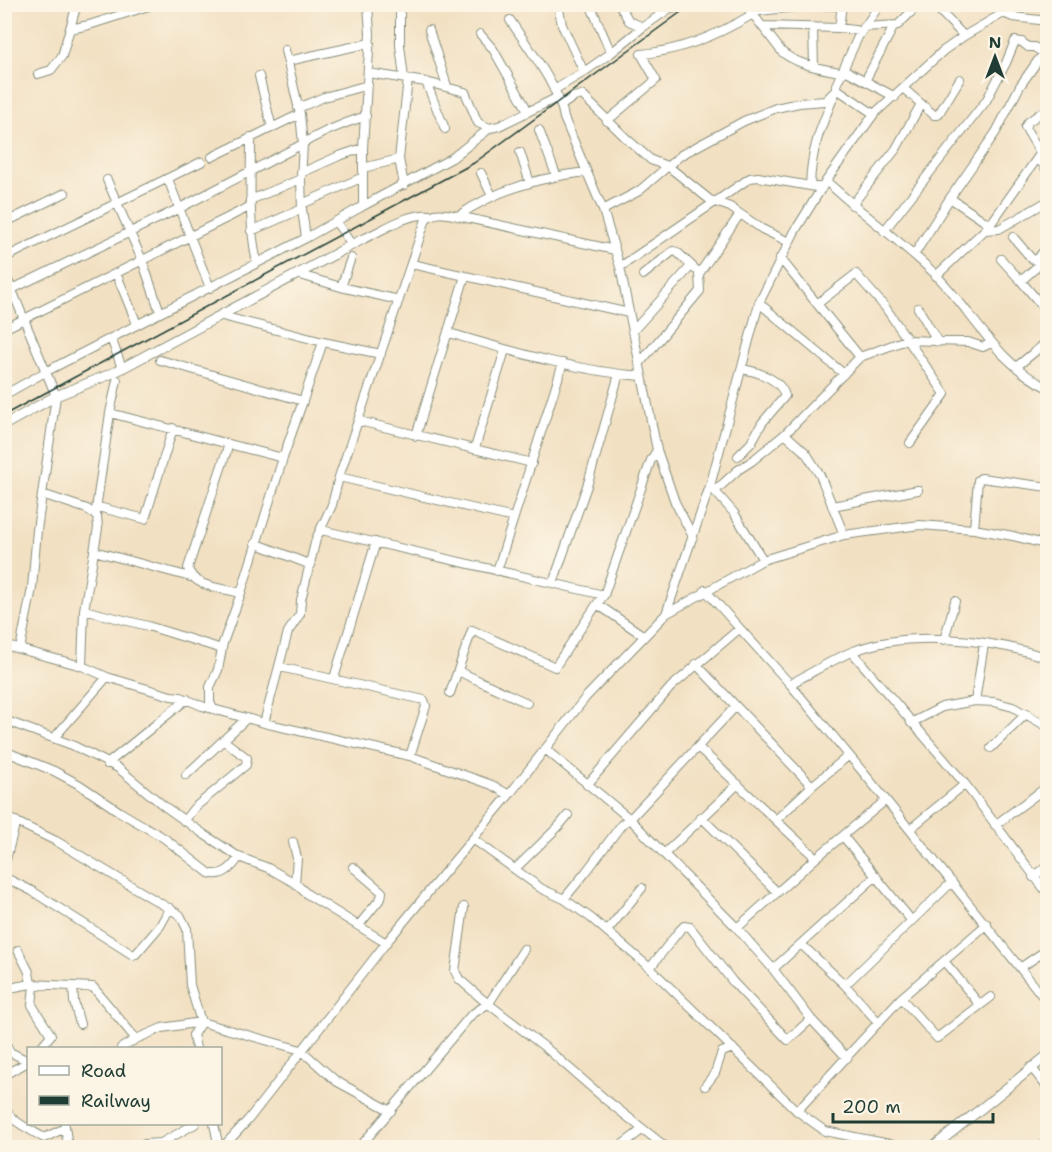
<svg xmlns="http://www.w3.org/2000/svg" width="1052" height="1152" font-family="'Shantell Sans',sans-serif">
  <rect width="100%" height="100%" fill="#fcf5e5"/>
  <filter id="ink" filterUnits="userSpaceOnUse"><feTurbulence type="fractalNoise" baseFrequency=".0167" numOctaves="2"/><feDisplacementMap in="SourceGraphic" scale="12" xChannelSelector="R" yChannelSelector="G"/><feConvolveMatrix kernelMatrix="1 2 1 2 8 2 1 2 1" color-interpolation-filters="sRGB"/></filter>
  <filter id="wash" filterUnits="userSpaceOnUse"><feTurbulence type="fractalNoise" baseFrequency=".008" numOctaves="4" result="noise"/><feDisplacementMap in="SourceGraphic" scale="24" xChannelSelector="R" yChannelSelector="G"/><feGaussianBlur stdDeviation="1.35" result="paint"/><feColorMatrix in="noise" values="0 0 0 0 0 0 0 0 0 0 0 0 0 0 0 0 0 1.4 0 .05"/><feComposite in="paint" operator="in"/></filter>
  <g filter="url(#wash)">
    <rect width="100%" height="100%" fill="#f2e0c2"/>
  </g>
  <g filter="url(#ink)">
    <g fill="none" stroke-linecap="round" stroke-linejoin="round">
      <defs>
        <path id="minor" d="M619,4L629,21L643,27
          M661,4L671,8L693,4
          M745,4L782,52C799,66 822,68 843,73
          M933,4L964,36
          M750,12L814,5L841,6
          M1003,13L1013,17L1048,21
          M400,14V45L404,78
          M510,20C527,46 560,88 564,118L603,210L620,267L657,450L675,502L693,537
          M762,26L839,28L861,31
          M864,27L898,25L919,4
          M813,28L814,66
          M839,28L842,4
          M70,29L89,25L155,4
          M429,30L447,86
          M480,34L493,49L528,111
          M285,50L300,114L303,144L301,179L302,209L306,238
          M611,53L643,27L676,4
          M288,61L370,43
          M845,70L895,97
          M584,72L611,53L590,4
          M368,73L426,82L465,92L478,123L490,128L499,126L558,97
          M38,74L51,70L62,56L77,4
          M259,76L272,128
          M865,81L894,26
          M426,82L445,129
          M903,88L934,115H938L960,79
          M554,90L584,72L562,25L558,4
          M562,105L574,97L582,95L627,139L651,160L669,167L710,200L730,207L762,229L789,242
          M298,108L324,97L368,85
          M607,121L656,80L641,54C681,51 718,35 753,14
          M539,130L556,175
          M251,137C251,180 248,221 257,263
          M520,152L530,183
          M1041,154L1025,127L1028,122L1048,108
          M212,157L300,114
          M1038,157L1048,172
          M363,168L399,159
          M301,173L339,156L363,148
          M481,173L492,196
          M168,179L210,288
          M107,180L142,260L160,312
          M826,181C861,213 901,241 935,274C974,313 995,362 1048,388
          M404,185L399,159L408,79
          M810,186C811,147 822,124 837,89L836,85L858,37L880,4
          M950,198L990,225
          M250,200L301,179
          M302,204L363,177
          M852,205L896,149L921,104
          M363,206L452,158L490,128
          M603,210L639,191L681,155L744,121L776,108L799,103L825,101L837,89L874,114
          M458,216C496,190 540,177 586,172
          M336,222L352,245
          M4,223L65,193
          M985,230L999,229L1048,201
          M251,231L302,209
          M884,231L986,101L1006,63L1015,41L1022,42L1028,47H1034L1042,52L1043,57
          M1013,237L1031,258L1037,261
          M363,239C384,230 407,213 430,215
          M1048,248C1042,252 1039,256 1037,261L1040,264L1021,281L1048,313
          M914,255L950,198L996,132L1020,86L1039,59L1046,55
          M4,258L201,162
          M780,258L860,357
          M1001,259L1021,281
          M412,264L629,313
          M620,267L750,178L758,177L822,188
          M4,271L56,396L37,530L32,588L20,649
          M116,273L137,324
          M297,274L341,287L351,258
          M643,275L673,251L677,252L695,269
          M936,276L990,225L1038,157L1048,148
          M341,287L399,300
          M4,293L178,209L297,147C319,133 341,124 366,116
          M759,303L844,374
          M817,304L856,274L885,307L945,394L910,443
          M918,308L938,342
          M222,316L323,342L381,354
          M4,329L249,207
          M632,332L691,266
          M449,333C511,351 576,371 641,376
          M111,338L122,368
          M160,360L303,401L323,342
          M639,364L700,291L699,274L740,214
          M1016,367L1048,341
          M117,380L110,413L283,458L303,401
          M4,395L47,371L306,238L363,206V148L370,34L368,4
          M359,421L532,463
          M785,434L806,453L820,475L844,535
          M416,436L465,276
          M475,448L505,350
          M738,456L751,443L762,423L785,396C781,379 756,371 741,369
          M339,477L514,518
          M712,488L734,513L763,560
          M716,490L738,470L752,461L785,434L860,357L906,340L968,342L983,347L991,343
          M42,494L87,509L97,516L98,528L84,610L82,666
          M832,506L918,490
          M98,507L145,519L173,428
          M96,509L110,413
          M974,529L978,480L981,478L1048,487
          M321,530L604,595L651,460L657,450
          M255,543L311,565
          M94,551L194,578
          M497,571L563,363
          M553,583L589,480L619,374
          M705,590L790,684L886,800L1048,1003
          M241,593L283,458
          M604,595L597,604L644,636
          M84,610L148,626L222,649
          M666,614L710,486L759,303L795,231L826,181L874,114L943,51L964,36L1019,4
          M944,640L955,601
          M4,645L82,666L107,677L171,696L181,697L202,706L264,723L410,756L492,785L509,795
          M852,652L965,784L1048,894
          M696,664L812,786
          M280,667L424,700L426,706L410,756
          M458,671L527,703
          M334,678L376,542
          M790,684C810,674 830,661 851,652C907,629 991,639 1048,658
          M450,693L472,630L555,667L597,604
          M975,701L984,644
          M213,709L210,702V687L218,670L223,643L241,593C224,588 193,588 188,568L229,444
          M4,720L72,745L118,768L164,806L205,835L239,857L268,868L295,883L307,894L386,943
          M264,723L288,632L300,614L301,600L316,539L332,505L339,477L426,219C435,210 447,214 458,216L615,250
          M911,723L942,707L975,701L994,702L1013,707L1048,727
          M54,738L107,677
          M698,747L816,858
          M991,748L1027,713
          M545,749L630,819L664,854L737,928L773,969L811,1019L847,1058
          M4,751L54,771L80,785L120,812L164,838L209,873C222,878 233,867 239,857
          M107,764L187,699
          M186,775L247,718
          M587,785L671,687L739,629
          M4,816L56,841L180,915L187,929L190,985L201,1022L193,1035L196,1048
          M701,817L777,892
          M776,820L812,786L848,756
          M184,821L194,808L246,765L247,758L223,740
          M995,825L1048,786
          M910,829L965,784
          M843,836L911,920
          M473,839L542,889L564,899L591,918L650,968L797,1111L825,1131L909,1148
          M293,842L297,858L295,883
          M664,854L738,784
          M4,867L16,821
          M353,867L382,892L381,898L359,925
          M515,869L558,827L568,815
          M4,877L32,891L133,955L136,954L160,926L170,908
          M1033,877L1048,866
          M564,899L586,872L622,824L630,819L736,706
          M464,907L455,971L459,979L482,999L546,1048L605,1099L667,1148
          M737,928L816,858L886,800
          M607,931L642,888
          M802,945L845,985L878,1022
          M18,950L29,972L31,984
          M944,961L980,1005
          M650,968L679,931L684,926L690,927L733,982L788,1040L811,1019
          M1020,968L1048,949
          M773,969L876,876
          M845,985L952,882
          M39,986H34L32,1005L51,1035L40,1048
          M73,986L74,1002L80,1024
          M4,989L31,984L93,987L136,1039
          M901,998L937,1038L991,997
          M4,1040L10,1052L28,1061
          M121,1048L136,1039L162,1028L201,1022L301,1050L336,1081L391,1111
          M1031,1067L1048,1088
          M4,1075L28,1062
          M705,1086L715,1073L722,1052L733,1048
          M4,1106C10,1122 30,1129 44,1138L65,1128
          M797,1111L901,998L987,924
          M214,1124L219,1148
          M65,1126L68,1148
          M139,1148L145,1144L161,1143L195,1124
          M222,1148L248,1120L386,943L509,795L586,697L666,614L763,560L844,535L920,525L974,529L1013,536L1048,545
          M359,1148L471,1015L489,1003L524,949
          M618,1148L643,1129
          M1039,1148L1048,1141"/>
        <path id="major" d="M4,425L56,396L113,373L363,239
          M932,1148L1048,1055"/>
      </defs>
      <!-- minor casing -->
      <use href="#minor" stroke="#888e7b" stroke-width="10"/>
      <!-- major casing -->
      <use href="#major" stroke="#888e7b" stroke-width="11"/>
      <!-- minor -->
      <use href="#minor" stroke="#fff" stroke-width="8"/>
      <!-- major -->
      <use href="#major" stroke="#fff" stroke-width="9"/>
      <!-- rail -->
      <path stroke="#1f3d34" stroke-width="1.5" d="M4,415L474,163L692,4"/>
    </g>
  </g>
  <!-- margin -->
  <rect width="1052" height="1152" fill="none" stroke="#fcf5e5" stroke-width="24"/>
  <!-- legend -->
  <rect x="27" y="1047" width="195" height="78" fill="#fcf5e5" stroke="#a4ab9e" stroke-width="1.5"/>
  <rect x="39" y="1066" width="30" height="9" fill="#ffffff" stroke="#a4ab9e" stroke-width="1.5"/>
  <text x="81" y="1077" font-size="18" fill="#1f3d34">Road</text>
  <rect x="39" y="1096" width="30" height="9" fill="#1f3d34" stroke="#a4ab9e" stroke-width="1.5"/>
  <text x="81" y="1107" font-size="18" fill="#1f3d34">Railway</text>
  <!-- north arrow -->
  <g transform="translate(995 57)" stroke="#fcf5e5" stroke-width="4.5" paint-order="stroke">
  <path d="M0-4.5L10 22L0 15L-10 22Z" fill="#1f3d34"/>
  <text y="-9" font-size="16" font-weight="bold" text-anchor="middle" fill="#1f3d34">N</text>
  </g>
  <!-- scale -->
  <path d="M833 1113v9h160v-9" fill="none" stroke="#1f3d34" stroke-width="3"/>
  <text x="842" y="1113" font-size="18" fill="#1f3d34" stroke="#fcf5e5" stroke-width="4.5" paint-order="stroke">200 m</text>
</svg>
